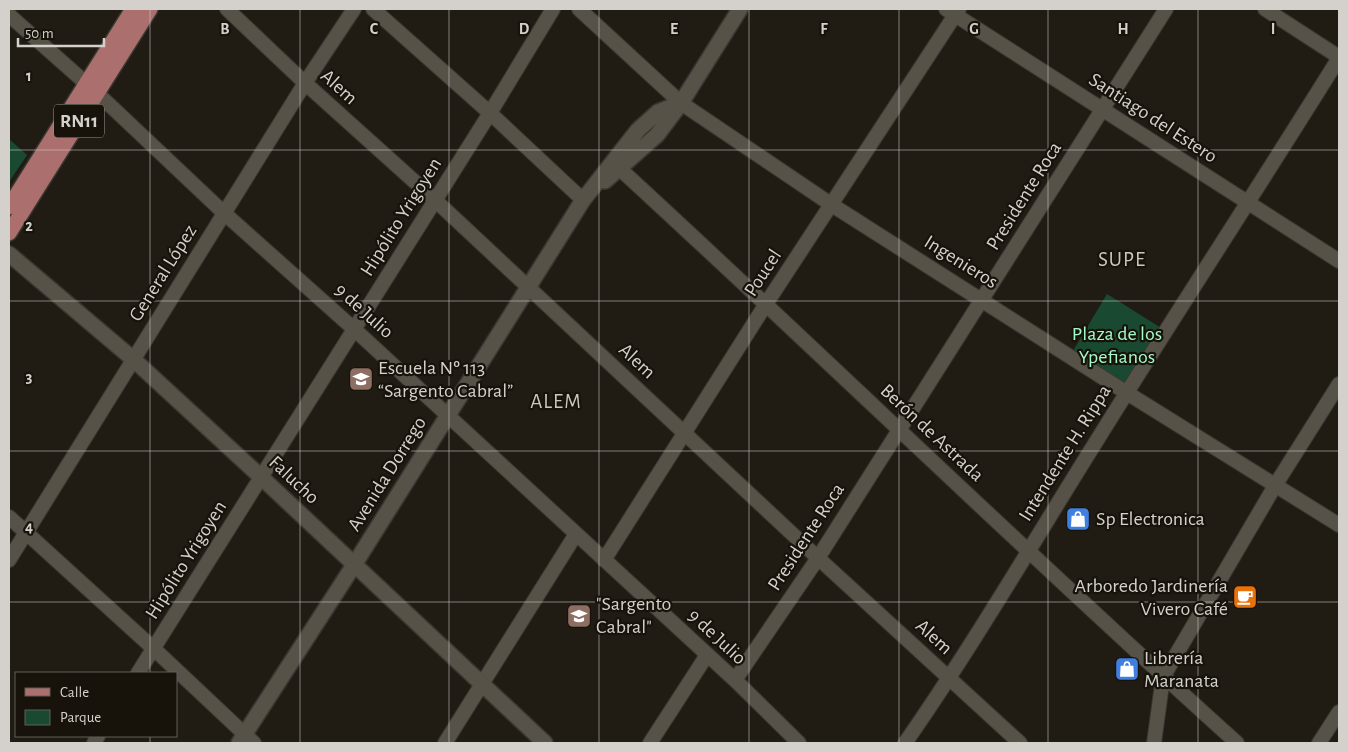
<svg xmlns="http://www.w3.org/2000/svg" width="1348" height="752" font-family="'Alegreya Sans',sans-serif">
  <rect width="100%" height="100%" fill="#201c14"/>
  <!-- green -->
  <path fill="#194a31" d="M9,139L27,155L9,182Z
    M1107,294L1166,331L1127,393L1070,356Z"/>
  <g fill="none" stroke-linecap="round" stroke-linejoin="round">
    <defs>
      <path id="street" d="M227,9L305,83L435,200L818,558L1020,743
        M373,9L490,113L583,200
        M579,9L681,103L832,205L1127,393L1339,525
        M946,9L1339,261
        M1265,9L1339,57
        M9,15L97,93L224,213L354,329L735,680L799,743
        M623,158L620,169C827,359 1028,555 1237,743
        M9,517L153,648L254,743
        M9,560L305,83L354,9
        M604,560L766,304L959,9
        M138,673L490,113L553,9
        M735,680L818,558L1166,9
        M94,743L98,736
        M445,743L576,534
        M650,743L707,655
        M905,743C974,644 1035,539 1099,437C1178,310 1260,185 1339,58
        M1154,743L1163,677L1276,484L1339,384
        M1319,743L1339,712"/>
      <path id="secondary" d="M605,181L657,135L681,103L740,9
        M9,254L133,359L261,477L545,743
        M239,743L354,565L583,200L638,130L658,112L681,103"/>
      <path id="primary" d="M9,207L133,9
        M9,233L150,9"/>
    </defs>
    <!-- street casing -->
    <use href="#street" stroke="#3a3732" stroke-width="16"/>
    <!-- secondary casing -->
    <use href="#secondary" stroke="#3a3732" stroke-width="18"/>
    <!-- primary casing -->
    <use href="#primary" stroke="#3a3732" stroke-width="18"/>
    <!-- street -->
    <use href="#street" stroke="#565248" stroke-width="14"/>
    <!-- secondary -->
    <use href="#secondary" stroke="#565248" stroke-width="15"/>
    <!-- primary -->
    <use href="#primary" stroke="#ab6f6d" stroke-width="15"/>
  </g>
  <!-- grid -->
  <path fill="none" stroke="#d4d1cc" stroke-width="1" stroke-opacity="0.55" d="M150,9V673M300,9V743M449,9V743M599,9V743M749,9V743M899,9V743M1048,9V743M1198,9V743M9,150H1339M9,301H1339M9,451H1339M9,602H1339M150,736V743"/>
  <!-- icons -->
  <defs>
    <symbol id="school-square" viewBox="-11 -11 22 22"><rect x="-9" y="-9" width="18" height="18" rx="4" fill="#8d6e63" stroke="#17130b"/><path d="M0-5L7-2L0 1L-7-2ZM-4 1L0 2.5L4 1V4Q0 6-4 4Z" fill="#fff"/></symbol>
    <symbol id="shop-square" viewBox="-11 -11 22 22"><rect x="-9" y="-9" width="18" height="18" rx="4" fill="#3f7fe0" stroke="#17130b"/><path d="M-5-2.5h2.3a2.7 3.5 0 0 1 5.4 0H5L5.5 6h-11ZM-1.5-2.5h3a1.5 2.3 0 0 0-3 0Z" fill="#fff"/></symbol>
    <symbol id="cafe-square" viewBox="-11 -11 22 22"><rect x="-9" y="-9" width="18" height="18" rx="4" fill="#e8710a" stroke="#17130b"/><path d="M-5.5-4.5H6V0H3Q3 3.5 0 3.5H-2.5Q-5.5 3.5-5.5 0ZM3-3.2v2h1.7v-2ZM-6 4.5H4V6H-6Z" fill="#fff"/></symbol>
  </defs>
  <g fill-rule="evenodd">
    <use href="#school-square" x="347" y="365" width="28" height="28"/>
    <use href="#shop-square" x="1064" y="505" width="28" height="28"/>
    <use href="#cafe-square" x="1231" y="583" width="28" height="28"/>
    <use href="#school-square" x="565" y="602" width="28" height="28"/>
    <use href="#shop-square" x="1113" y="655" width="28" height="28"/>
  </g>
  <g text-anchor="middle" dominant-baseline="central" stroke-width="4.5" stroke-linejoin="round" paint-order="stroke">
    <!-- shield labels -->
    <rect fill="#17130b" stroke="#9b9892" stroke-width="1" x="54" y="104.5" width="50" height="33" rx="4"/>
    <g font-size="19" font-weight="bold" fill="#d4d1cc">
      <text x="79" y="121">RN11</text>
    </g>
    <!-- street labels -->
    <g font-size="20" fill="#d4d1cc" stroke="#17130b">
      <text transform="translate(339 87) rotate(42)">Alem</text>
      <text transform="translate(1153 118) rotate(33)">Santiago del Estero</text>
      <text transform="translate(1024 196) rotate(-58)">Presidente Roca</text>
      <text transform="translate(401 217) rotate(-58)">Hipólito Yrigoyen</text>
      <text transform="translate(961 262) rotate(32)">Ingenieros</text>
      <text transform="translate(163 273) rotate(-58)">General López</text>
      <text transform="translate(763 273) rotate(-57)">Poucel</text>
      <text transform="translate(364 311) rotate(42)">9 de Julio</text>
      <text transform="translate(637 361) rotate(43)">Alem</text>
      <text transform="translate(932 433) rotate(43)">Berón de Astrada</text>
      <text transform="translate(1065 453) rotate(-58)">Intendente H. Rippa</text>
      <text transform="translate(387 474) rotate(-58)">Avenida Dorrego</text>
      <text transform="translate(294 480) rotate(43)">Falucho</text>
      <text transform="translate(806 537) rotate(-57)">Presidente Roca</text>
      <text transform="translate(186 560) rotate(-58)">Hipólito Yrigoyen</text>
      <text transform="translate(717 637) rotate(43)">9 de Julio</text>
      <text transform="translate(934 637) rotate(42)">Alem</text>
    </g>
    <!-- park labels -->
    <g font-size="20" fill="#a4fbc8" stroke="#17130b">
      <text x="1117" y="334">Plaza de los<tspan x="1117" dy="23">Ypefianos</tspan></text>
    </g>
    <!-- poi labels -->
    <g font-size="20" fill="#d4d1cc" stroke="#17130b" text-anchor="start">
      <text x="378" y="368">Escuela Nº 113<tspan x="378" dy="23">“Sargento Cabral”</tspan></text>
      <text x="1096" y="519">Sp Electronica</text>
      <text x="1228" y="586" text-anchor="end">Arboredo Jardinería<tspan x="1228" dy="23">Vivero Café</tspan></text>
      <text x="596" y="604">"Sargento<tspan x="596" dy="23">Cabral"</tspan></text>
      <text x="1144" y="658">Librería<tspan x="1144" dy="23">Maranata</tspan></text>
    </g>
    <!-- neighbourhood labels -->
    <g font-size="21" letter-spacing="1" fill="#ccc7bc" stroke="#17130b">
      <text x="1122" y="259">SUPE</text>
      <text x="556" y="401">ALEM</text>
    </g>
  </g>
  <g font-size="16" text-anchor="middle" font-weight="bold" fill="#d4d1cc" stroke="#17130b" stroke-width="4.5" stroke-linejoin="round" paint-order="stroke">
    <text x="225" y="34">B</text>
    <text x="374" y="34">C</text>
    <text x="524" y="34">D</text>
    <text x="674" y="34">E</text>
    <text x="824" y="34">F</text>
    <text x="974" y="34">G</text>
    <text x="1123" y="34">H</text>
    <text x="1273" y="34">I</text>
    <text x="29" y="81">1</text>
    <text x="29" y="231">2</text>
    <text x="29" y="382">3</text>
    <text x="29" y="532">4</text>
  </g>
  <!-- border -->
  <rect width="1348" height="752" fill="none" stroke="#d4d1cc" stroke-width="20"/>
  <!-- legend -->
  <rect x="15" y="672" width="162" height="65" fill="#17130b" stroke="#635f58"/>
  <rect x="25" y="688" width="25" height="8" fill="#ab6f6d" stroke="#635f58"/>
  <text x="60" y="697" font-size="15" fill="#d4d1cc">Calle</text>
  <rect x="25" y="710" width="25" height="15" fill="#194a31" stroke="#635f58"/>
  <text x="60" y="722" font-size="15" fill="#d4d1cc">Parque</text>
  <!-- scale -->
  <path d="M18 38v8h86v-8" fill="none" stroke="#d4d1cc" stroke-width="2.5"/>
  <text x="25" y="38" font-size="15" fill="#d4d1cc" stroke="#17130b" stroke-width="4" paint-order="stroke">50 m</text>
</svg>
